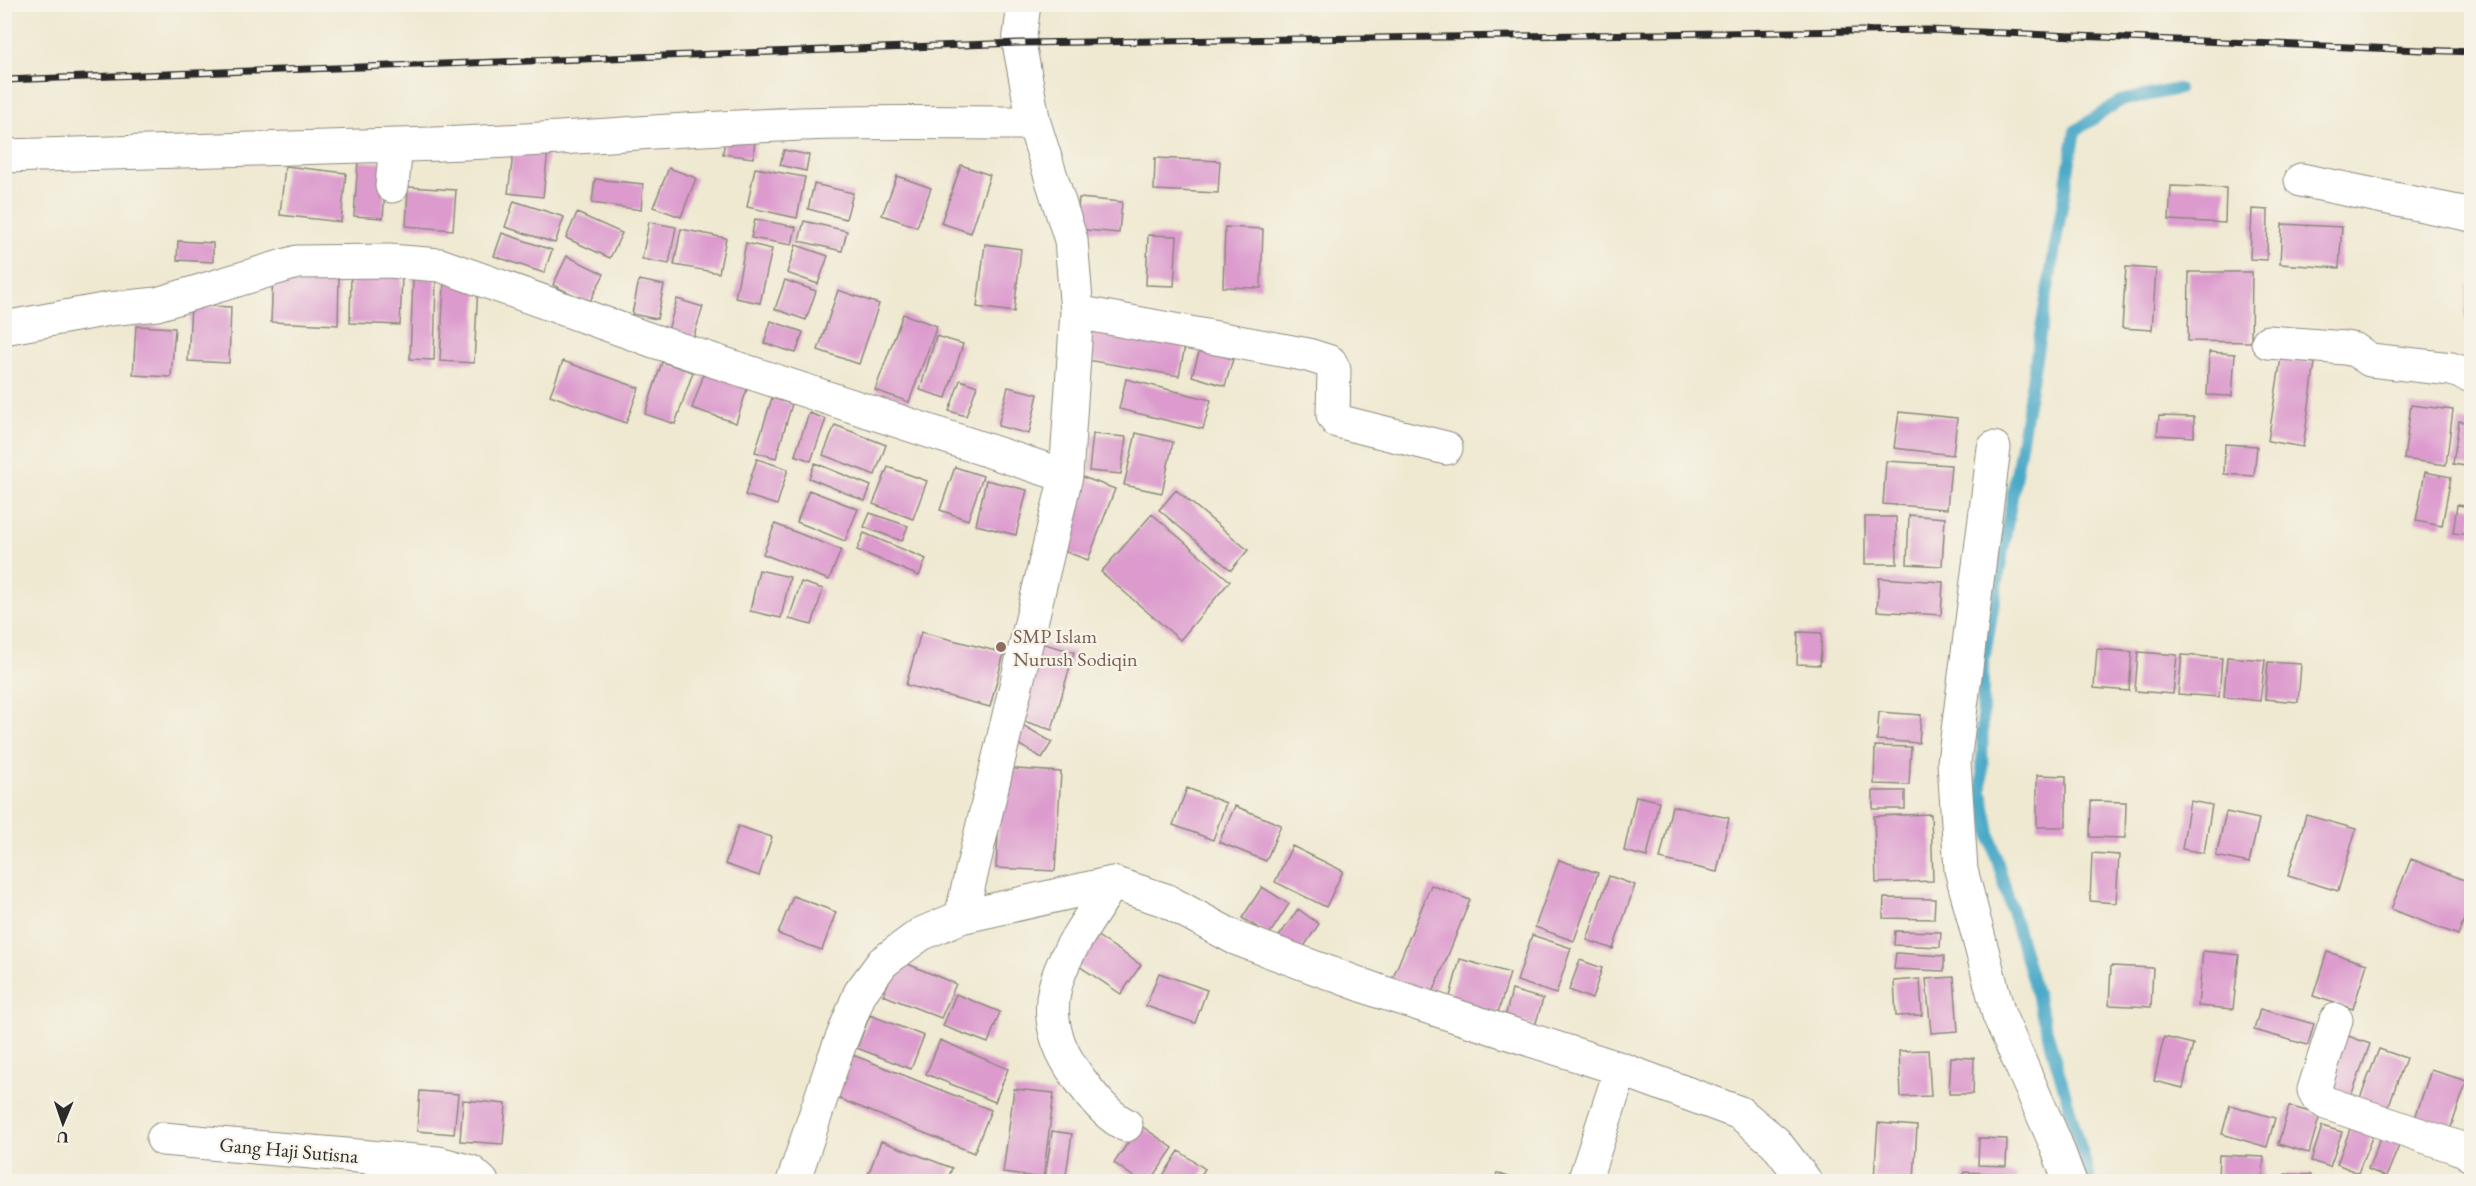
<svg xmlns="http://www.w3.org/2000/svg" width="2476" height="1186" font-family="'EB Garamond',serif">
  <rect width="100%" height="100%" fill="#f7f3e8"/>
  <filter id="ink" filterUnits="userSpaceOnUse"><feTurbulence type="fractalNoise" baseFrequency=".0167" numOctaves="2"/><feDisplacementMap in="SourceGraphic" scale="12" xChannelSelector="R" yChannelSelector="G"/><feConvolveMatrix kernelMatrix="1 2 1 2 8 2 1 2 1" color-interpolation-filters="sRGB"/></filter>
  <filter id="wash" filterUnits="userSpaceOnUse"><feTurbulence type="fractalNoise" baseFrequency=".008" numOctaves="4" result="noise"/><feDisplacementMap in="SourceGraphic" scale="24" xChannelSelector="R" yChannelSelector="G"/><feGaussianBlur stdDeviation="1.35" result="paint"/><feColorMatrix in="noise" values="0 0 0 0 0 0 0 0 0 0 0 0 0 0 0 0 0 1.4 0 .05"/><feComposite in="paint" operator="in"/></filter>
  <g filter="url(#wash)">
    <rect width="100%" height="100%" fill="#efe9d1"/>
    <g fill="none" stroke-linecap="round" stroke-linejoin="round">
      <!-- stream -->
      <path stroke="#48a9c7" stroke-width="12" d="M2091,1182L1991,839L1982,791L1983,666L2075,131L2120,101L2178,89"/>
    </g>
    <g id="blocks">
      <!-- building -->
      <path fill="#dc9acd" d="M725,137L755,141L753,158L723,154Z
        M514,147L548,150L543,197L508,193Z
        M784,150L809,155L806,171L780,165Z
        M1155,158L1220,161L1218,193L1154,190Z
        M358,161L387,163L383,218L354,216Z
        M961,165L990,175L971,233L941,223Z
        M285,166L346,173L341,222L280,215Z
        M669,168L696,178L681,217L653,207Z
        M755,168L805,177L797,218L747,207Z
        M897,176L931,188L917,227L882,215Z
        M595,179L643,184L641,210L592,203Z
        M814,184L853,193L846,219L808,209Z
        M2171,186L2226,188L2225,223L2169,220Z
        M408,187L456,190L453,230L406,226Z
        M1079,198L1122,202L1119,233L1076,229Z
        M514,201L564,217L555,243L505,227Z
        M2252,209L2268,210L2267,260L2250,259Z
        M577,213L622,233L610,258L566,238Z
        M755,219L796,227L792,245L751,238Z
        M804,221L847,231L842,251L799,241Z
        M649,222L676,227L669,264L642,259Z
        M2282,224L2342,227L2339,268L2280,264Z
        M1225,227L1263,229L1261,288L1223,287Z
        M681,229L726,238L719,273L674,265Z
        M502,233L552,250L544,273L494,256Z
        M1148,235L1177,236L1174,286L1146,285Z
        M178,241L213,243V262L177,260Z
        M746,243L772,249L760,303L735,298Z
        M985,244L1021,249L1014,312L977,307Z
        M796,245L828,256L818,284L787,273Z
        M567,256L604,274L589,303L553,285Z
        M2126,267L2156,269L2152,330L2122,328Z
        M273,272L339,274L338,325L271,322Z
        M2189,272H2252L2251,342L2188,341Z
        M351,274L402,276L400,325L350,323Z
        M413,277L436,278L434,360L410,359Z
        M639,280L664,285L657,319L632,314Z
        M785,280L816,291L806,320L775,309Z
        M444,283L478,285L474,363L440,361Z
        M2467,285H2472V316L2465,315Z
        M838,290L879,304L859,364L818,350Z
        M677,299L703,307L693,338L668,330Z
        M191,305L231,307L229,363L188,361Z
        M903,314L937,326L909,402L875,390Z
        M771,321L803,332L796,353L764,343Z
        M1087,324L1186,341L1179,376L1081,359Z
        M136,326L175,328L171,377L133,375Z
        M936,336L963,344L946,398L920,390Z
        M1200,349L1233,359L1225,386L1192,376Z
        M2209,352L2235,354L2232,396L2207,395Z
        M2281,358L2315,363L2303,447L2268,441Z
        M563,361L639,388L626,423L550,395Z
        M662,362L693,372L675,424L645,414Z
        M705,371L748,386L736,423L692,408Z
        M1126,379L1211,400L1203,429L1119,409Z
        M960,380L977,386L966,416L949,411Z
        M1008,387L1038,394L1029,434L998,426Z
        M772,398L792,404L776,458L755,452Z
        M2411,405L2453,410L2446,465L2404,459Z
        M1899,412L1957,418L1953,455L1894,448Z
        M809,413L826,419L811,461L795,455Z
        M2159,416L2194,417V437L2157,435Z
        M2459,421L2472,423V467L2453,464Z
        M835,425L886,445L875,475L823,455Z
        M1136,433L1173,442L1162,493L1124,485Z
        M1093,434L1126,437L1121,474L1089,471Z
        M2225,444L2257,446L2254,476L2224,474Z
        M757,459L788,469L777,505L745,495Z
        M1886,461L1951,465L1947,509L1883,504Z
        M815,463L871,486L865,501L809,478Z
        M888,467L927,481L913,519L873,504Z
        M955,467L983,476L968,520L940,510Z
        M2425,472L2451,477L2442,526L2416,521Z
        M1080,476L1115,489L1088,560L1053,547Z
        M986,480L1027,490L1016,535L976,525Z
        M809,490L858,509L845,541L797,522Z
        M1176,490L1248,550L1231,570L1159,510Z
        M2457,505L2472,507V535L2453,533Z
        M870,513L908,526L902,541L864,527Z
        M1152,514L1230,581L1180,640L1101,572Z
        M1909,515L1945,518L1942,566L1907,564Z
        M1865,517H1896L1897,564H1865Z
        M775,524L841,550L829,580L763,554Z
        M864,533L926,559L919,576L857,550Z
        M759,570L790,577L781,618L750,611Z
        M1879,578L1943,582L1941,615L1877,611Z
        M801,582L823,589L812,625L789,619Z
        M921,632L1004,653L990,707L906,685Z
        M1798,632L1822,633L1820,665L1797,664Z
        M1037,642L1074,652L1052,730L1014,718Z
        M2097,649L2132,652L2129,691L2094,688Z
        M2138,652L2177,655L2173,694L2135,691Z
        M2182,655L2222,658L2219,697L2178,694Z
        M2227,657L2265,660L2260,701L2224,697Z
        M2268,662L2301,664L2298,702L2265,699Z
        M1879,712L1921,715L1919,743L1877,740Z
        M1019,723L1052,742L1042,758L1009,739Z
        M1875,746L1911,747L1909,785L1874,784Z
        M1002,768L1061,772L1055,871L996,868Z
        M2037,775L2066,776V827H2037Z
        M1187,788L1226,803L1213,840L1173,825Z
        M1873,791H1905V809H1873Z
        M1636,796L1659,801L1647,857L1624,851Z
        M2091,801L2126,802L2125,838L2090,837Z
        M2190,801L2212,805L2204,853L2182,849Z
        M1235,806L1281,825L1266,861L1219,842Z
        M1672,806L1729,818L1717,872L1660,859Z
        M2226,812L2259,819L2249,863L2216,856Z
        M1931,814L1933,881L1876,883L1874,816Z
        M2306,815L2356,829L2338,891L2288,876Z
        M738,826L772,837L759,876L725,864Z
        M1292,846L1343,871L1326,907L1275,882Z
        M2092,853L2119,855L2116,903L2090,901Z
        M2411,859L2472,883V899L2458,935L2391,909Z
        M1559,860L1598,873L1574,941L1535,927Z
        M1609,876L1635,885L1613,949L1587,940Z
        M1431,885L1470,900L1431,998L1391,982Z
        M1262,887L1289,904L1269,935L1242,918Z
        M793,896L836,912L822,950L778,934Z
        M1884,898L1935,899L1934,919L1883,918Z
        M1298,909L1319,924L1299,954L1277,939Z
        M1895,931L1941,932L1940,947L1894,945Z
        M1093,933L1141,965L1121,994L1073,962Z
        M1532,935L1571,948L1556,994L1517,981Z
        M2203,951L2239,955L2233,1009L2198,1006Z
        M2327,952L2367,964L2353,1009L2313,996Z
        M1896,953L1944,956V971L1894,969Z
        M1460,959L1510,973L1498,1013L1449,1000Z
        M898,960L956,984L941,1018L883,995Z
        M1580,960L1602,968L1592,999L1569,990Z
        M2111,966L2153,968L2151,1007L2109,1005Z
        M1159,973L1207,990L1195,1023L1146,1006Z
        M1954,977L1958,1031L1931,1033L1926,979Z
        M1920,979L1922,1015L1896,1016L1894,981Z
        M1512,990L1543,999L1535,1026L1505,1017Z
        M956,994L1000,1012L988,1043L943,1026Z
        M2260,1009L2314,1024L2308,1045L2254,1030Z
        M870,1015L924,1036L911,1069L857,1048Z
        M2340,1033L2370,1044L2350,1099L2320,1088Z
        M2164,1037L2193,1044L2183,1088L2154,1081Z
        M940,1040L1008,1069L995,1102L926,1074Z
        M2379,1049L2406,1058L2386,1113L2358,1103Z
        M1928,1050L1931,1096L1901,1097L1899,1051Z
        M853,1055L991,1110L974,1153L835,1097Z
        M1951,1057L1974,1058L1973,1094H1949Z
        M2431,1070L2467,1081L2450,1130L2415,1118Z
        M1014,1089L1054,1093L1043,1178L1003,1173Z
        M420,1091L458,1094L454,1134L417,1131Z
        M463,1100L506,1104L503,1144L460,1141Z
        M2230,1105L2275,1118L2267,1147L2222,1134Z
        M2289,1106L2320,1115L2309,1153L2278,1144Z
        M2354,1118L2376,1127L2358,1173L2337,1164Z
        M1878,1123L1917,1126L1914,1180L1874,1178Z
        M1140,1125L1173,1148L1150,1182H1141L1114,1163Z
        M2322,1126L2342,1132L2330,1167L2311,1161Z
        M2385,1127L2404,1134L2386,1177L2368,1169Z
        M1052,1131L1072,1134L1065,1181L1045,1178Z
        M1979,1138L2007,1139L2006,1166L1978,1165Z
        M881,1141L952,1168L947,1182L866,1180Z
        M1179,1151L1205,1169L1196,1182H1159Z
        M2219,1155L2264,1157L2262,1182L2218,1180Z
        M1964,1172L2016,1174V1182H1963Z
        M1497,1173L1520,1181V1182H1494Z
        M2285,1174L2311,1175V1182H2284Z
        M2318,1178L2364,1179V1182H2318Z"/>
    </g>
  </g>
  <g filter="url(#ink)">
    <use href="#blocks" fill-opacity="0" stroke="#8d8a7e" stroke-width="1.5"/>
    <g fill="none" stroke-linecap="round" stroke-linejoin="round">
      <defs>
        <path id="minor" d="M4,156L396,145
          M2301,180L2472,215
          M392,186L396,145C531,143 666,129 801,124C879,121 957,123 1034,123
          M1077,312L1308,355L1330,362L1334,370L1333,415L1337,421L1446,448
          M4,328L109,309L157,304L297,262L389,261L440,265L651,340L1066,476
          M2268,342L2345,348L2355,350L2370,360L2451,369L2472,376
          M1994,448L1954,762L1961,870L1999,1015L2055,1142L2070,1182
          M1112,883C1071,950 1021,1000 1078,1077C1091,1095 1106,1115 1126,1125
          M961,917L1066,476L1077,312L1071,240L1034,123L1019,43L1024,4
          M2336,1020L2314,1090L2317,1096L2326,1103L2465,1150L2472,1156
          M163,1139L438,1163L471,1172L482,1182
          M793,1182L834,1059L860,993L883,962L921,934L961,917L1112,883L1165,900L1235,938L1378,991L1621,1069L1740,1113L1775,1142L1806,1182
          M1584,1182L1621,1069"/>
      </defs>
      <!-- minor casing -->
      <use href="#minor" stroke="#8d8a7e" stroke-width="35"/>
      <!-- minor -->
      <use href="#minor" stroke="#fff" stroke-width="33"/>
      <defs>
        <path id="rail" d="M4,80L1019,43L1928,30L2472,52"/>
      </defs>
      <!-- rail casing -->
      <use href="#rail" stroke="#2b2b2b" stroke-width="7"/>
      <!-- rail -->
      <use href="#rail" stroke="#f7f3e8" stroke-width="4.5" stroke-dasharray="14" stroke-linecap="butt"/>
    </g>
  </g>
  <!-- markers -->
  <circle fill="#8d6e63" stroke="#f7f3e8" stroke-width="2" cx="1001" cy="647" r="6"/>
  <g text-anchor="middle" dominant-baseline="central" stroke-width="4.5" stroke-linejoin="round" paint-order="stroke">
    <!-- education labels -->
    <g font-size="20" fill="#785e54" stroke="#f7f3e8" text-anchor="start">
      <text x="1013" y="636">SMP Islam<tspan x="1013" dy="23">Nurush Sodiqin</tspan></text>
    </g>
    <!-- street labels -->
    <g font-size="20" fill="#2b2b2b" stroke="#f7f3e8">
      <text transform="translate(289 1150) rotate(5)">Gang Haji Sutisna</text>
    </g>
  </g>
  <!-- margin -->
  <rect width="2476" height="1186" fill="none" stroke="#f7f3e8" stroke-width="24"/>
  <!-- north arrow -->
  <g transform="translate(63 1123) rotate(182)" stroke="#f7f3e8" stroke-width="4.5" paint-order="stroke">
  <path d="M0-4.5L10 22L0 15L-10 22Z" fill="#2b2b2b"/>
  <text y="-9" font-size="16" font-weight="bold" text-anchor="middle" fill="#2b2b2b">U</text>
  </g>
</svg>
